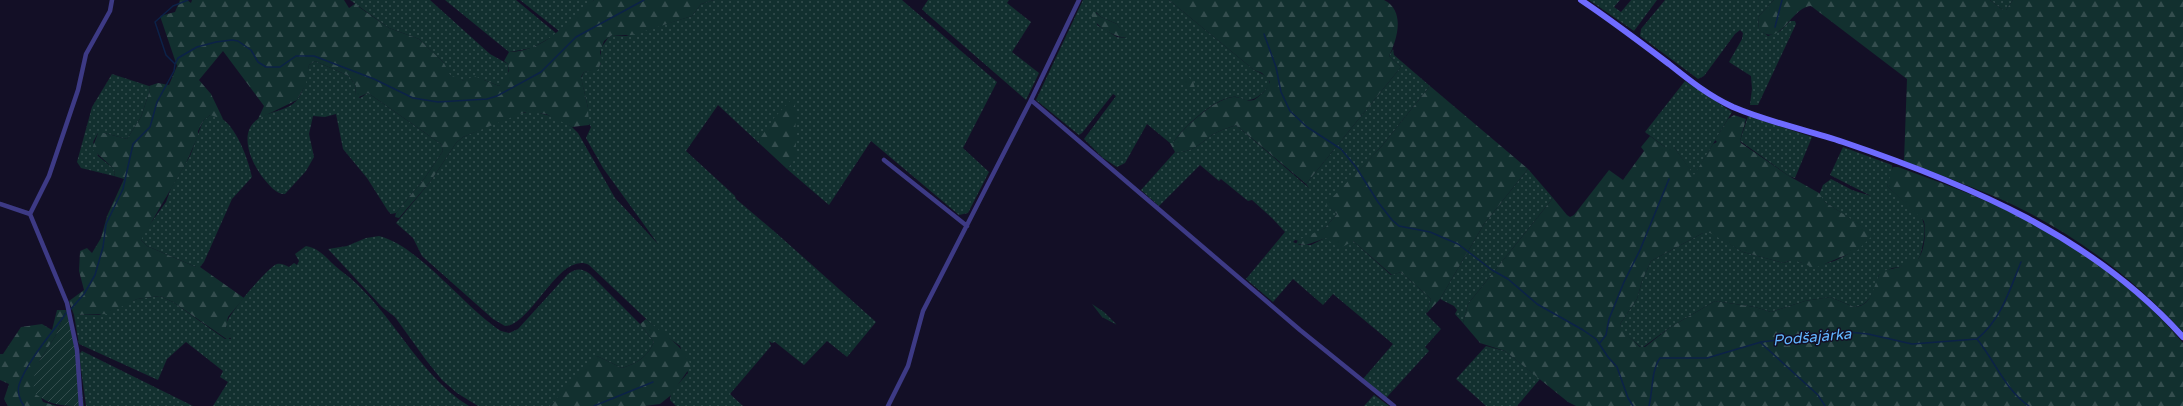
<svg xmlns="http://www.w3.org/2000/svg" width="2183" height="406" font-family="'Varela Round',sans-serif">
  <defs>
    <pattern id="grass-dots" width="8" height="8" patternUnits="userSpaceOnUse"><rect width="8" height="8" fill="#12302f"/><path d="M2 2h.1M6 6h.1" fill="none" stroke="#344d4e" stroke-width="1.8" stroke-linecap="round"/></pattern>
    <pattern id="forest-firs" width="22" height="20" patternUnits="userSpaceOnUse"><rect width="22" height="20" fill="#12302f"/><path d="M5 1l3.5 6h-7zM16 11l3.5 6h-7z" fill="#344d4e"/></pattern>
    <pattern id="garden-furrows" width="10" height="10" patternUnits="userSpaceOnUse"><rect width="10" height="10" fill="#12302f"/><path d="M-1 1l2-2M0 10L10 0M9 11l2-2" fill="none" stroke="#344d4e"/></pattern>
  </defs>
  <rect width="100%" height="100%" fill="#130f26"/>
  <!-- grass -->
  <path fill="url(#grass-dots)" fill-rule="evenodd" d="M350,0H430L490,54L508,64C510,74 506,79 499,86L484,80L464,81L453,78L447,72L444,63L419,39L389,28Z
    M445,0H516L557,34L532,48L509,52Z
    M520,0H594L559,31Z
    M714,0H902L997,82L963,148L989,172L968,213L959,215L871,141L829,205L787,169C799,155 794,139 794,122L759,140L760,144L718,105L686,151L735,196L736,199L775,232L876,322L847,357L827,341L804,365L775,342L772,343L769,341L771,346L730,394L743,406H676L670,400L671,392L688,373L680,346L660,332L589,265C560,250 531,326 505,326L493,319L422,256L413,238L396,223L430,182L456,143L463,137L514,115L531,111L555,117L572,127L578,133L615,198L658,244L603,168L586,138L591,127L588,122V108L581,78L584,72L598,69L601,63V48L608,38L612,35L626,36L692,16L701,4Z
    M928,0H1009L1007,3L1031,22L1012,52L1039,73L1026,100L927,14L922,9Z
    M1083,0H1169L1254,70C1261,73 1270,77 1270,85C1264,92 1255,102 1245,100C1242,99 1236,96 1233,97C1215,98 1182,128 1173,143H1170L1147,124L1125,163L1117,167L1103,158L1084,139L1116,96L1113,94L1082,133L1079,135L1036,100ZM1096,12L1101,17L1117,24L1126,38L1117,37L1097,25Z
    M1589,0H1620L1614,7L1621,12L1631,0H1657L1634,31Z
    M1665,0H1774L1758,17L1759,29L1768,36L1780,31L1790,21H1795L1796,24L1758,105H1750L1752,89L1751,76L1729,62L1742,39L1743,33L1740,30L1735,34L1704,76L1698,79L1640,36L1641,29Z
    M1990,0H2013L2006,10H2003Z
    M1393,49L1394,55L1430,86L1381,147L1327,204L1337,214L1325,228L1300,241L1295,240L1293,242L1300,245H1311L1325,238L1353,241L1391,275L1401,272L1431,299L1426,314L1441,329L1425,347L1429,351L1386,398L1363,379L1393,344L1333,294L1323,305L1293,279L1273,302L1246,279L1285,232L1272,218L1252,200L1248,201L1221,179L1219,181L1200,165L1159,206L1141,190L1175,152C1190,154 1201,143 1212,135C1220,130 1228,128 1236,125L1309,188L1306,184L1401,67L1389,56Z
    M315,61L349,76L356,86L355,94L360,98L368,93L441,144L443,151L424,179L396,213L391,214L388,211L367,178L343,149L336,114L325,117L313,116L309,134L314,157L306,171L285,194C277,195 269,185 264,179C252,164 237,133 258,119C269,111 288,111 297,100C305,90 306,77 309,65Z
    M112,74L149,86L150,90L141,117L127,139L104,133H98L93,142L98,156L113,168L115,173L114,176L81,168L77,162L92,107Z
    M1685,81L1732,112L1694,176L1674,147H1665L1645,132Z
    M210,115C233,114 248,158 252,177L232,199L204,262L200,267H196L147,246L141,240L142,235L166,202L171,188L190,156L203,121Z
    M1748,116L1812,137L1795,178L1789,176L1740,141Z
    M1843,147L1892,165L1893,172L1887,186L1921,217C1928,228 1923,244 1920,256L1918,259H1910L1900,267L1892,268L1879,275C1875,288 1871,306 1854,307L1830,297L1805,301L1771,312L1755,307L1715,301L1669,328L1642,348L1621,330L1620,324L1637,299L1642,281L1651,261L1703,233L1710,232L1743,252L1784,263L1793,259C1822,275 1853,254 1873,234L1825,202L1819,195L1823,185L1831,179L1852,190L1871,196L1830,175Z
    M1528,169L1553,198L1468,304L1463,323L1455,314L1457,310L1454,306L1440,299L1484,224Z
    M379,236C418,245 465,308 501,331L509,333L518,329L568,274C576,268 582,268 590,274L640,324L654,342C647,357 638,363 622,368L597,356L550,406H478L457,393L442,380L426,360L395,317L382,307L328,249L347,246L366,238Z
    M306,246C322,249 328,261 340,270C391,307 415,373 469,406H213L228,382L220,377L223,371L186,342L167,359L158,380L79,344L74,315H99L137,299L160,296L173,302L225,339H231C229,335 226,329 226,325C227,315 268,267 277,264C281,263 285,265 289,267L294,263L297,265L299,261L295,254Z
    M1092,304L1104,312L1117,325L1102,317Z
    M1486,346L1505,351L1540,379L1517,406H1486L1456,379Z
    M82,351L193,406H86L79,354Z
    M1374,395L1389,406H1364Z"/>
  <!-- forest -->
  <path fill="url(#forest-firs)" d="M180,0H187L191,3L192,0H344L349,8L356,3L359,7L389,28L419,39L444,63L450,75L464,81L474,76L499,86L509,71L508,64L504,61L509,52C549,51 565,20 594,0H714L701,4L692,16L632,35H612L604,41L600,52L602,60L598,70L584,72L581,77L588,108L589,125L572,127L546,114L525,112L463,137L456,143L430,182L399,218L395,217L396,213L424,179L443,151L441,144L368,93L357,98L355,94L356,86L349,76L315,61L309,65L306,84L297,100L258,119L264,106L223,51L199,80L211,94L223,119L210,115L203,121L198,131V136L186,163L141,240L147,246L196,267H200L244,298L228,317L226,327L232,335L228,340L173,302L160,296L137,299L107,314L74,315L69,301L84,290L79,271L80,251L87,248L92,253L101,238L107,216L124,179L114,176L115,173L113,168L92,149L98,133H104L127,139L141,117L150,90L149,86L158,83L169,85L177,66L160,16L175,12Z
    M1169,0H1384C1406,11 1397,40 1389,56L1401,67L1306,184L1236,125C1228,128 1220,130 1212,135C1201,143 1190,154 1175,152L1170,143H1173C1183,128 1214,99 1233,97C1240,96 1246,102 1254,100C1259,97 1269,88 1270,82L1262,73L1254,70Z
    M1774,0H1990L2003,10H2006L2013,0H2183V332C2129,273 2064,226 1991,195C1962,183 1933,172 1904,161L1907,79L1811,6C1791,7 1779,50 1759,29L1758,17Z
    M1092,10L1101,17L1117,24L1127,38C1112,36 1095,27 1090,12Z
    M1188,77L1193,81L1195,88L1188,89L1183,85V80Z
    M1430,86L1528,169L1484,224L1440,299L1426,314L1431,299L1401,272L1392,275L1353,241L1339,249L1326,238L1306,245L1296,244L1298,240L1325,228L1337,214L1326,204L1381,147Z
    M790,101H795L796,158L787,169L760,144L759,140L774,118Z
    M1734,115L1746,119L1740,141L1741,143L1789,176L1819,193L1825,202L1874,234L1858,250L1815,268C1805,265 1793,256 1784,263L1743,252L1710,233H1703L1651,261L1642,281L1637,299L1620,324L1622,330L1640,347H1645L1669,328L1715,301L1755,307L1771,312L1805,301L1830,297L1854,307C1875,306 1872,283 1882,271L1900,267L1908,259H1918C1925,250 1926,232 1924,221L1887,186L1893,167H1898C1928,178 1959,189 1988,202C2061,233 2132,282 2183,343V406H1576L1568,402L1505,351L1480,343L1463,323L1468,304L1553,198L1567,215L1570,217L1574,215L1609,170L1623,180L1644,151L1641,147L1650,136L1665,147H1674L1694,175L1713,144L1717,142L1715,140L1728,119Z
    M57,310H66L56,335L40,360L35,385L43,402L57,406H8L4,399L9,384L0,380V354H3L21,327L42,324L52,330Z
    M646,319C662,334 684,345 691,366L670,396L660,404L645,406H550L592,358L597,356L622,368C638,363 647,357 654,342L640,324Z"/>
  <!-- garden -->
  <path fill="url(#garden-furrows)" d="M66,310L68,311L77,350L84,406C62,406 50,406 33,392L34,385L32,382L40,360L56,335Z"/>
  <g fill="none" stroke-linecap="round" stroke-linejoin="round">
    <!-- stream -->
    <path stroke="#0c2248" stroke-width="1.5" d="M1775,27L1782,0
      M1264,34L1276,67L1281,92L1290,111L1307,127L1341,149L1356,167L1378,202L1392,220L1399,226L1430,232L1458,244L1492,270L1508,279L1537,304L1583,330L1596,339L1608,357L1617,367L1628,398L1633,406
      M175,64L178,58L197,47L216,42L232,40L238,41L251,50L258,62L266,67H280L296,56H314L374,79L413,98L438,102L487,99L497,96L541,72L576,37L644,0
      M70,310L84,294L95,275L103,247L106,224L123,189L133,144L150,127L157,102L174,71L175,64L166,55L155,22L173,6L188,0
      M1977,339C2001,320 2010,289 2021,262
      M1761,343L1818,395L1825,406
      M1599,344L1606,335L1609,319L1624,282L1640,250L1669,179
      M24,406C20,401 17,392 19,385C27,361 52,333 67,312
      M594,406L653,382
      M1649,406C1653,390 1651,371 1660,358H1707L1761,342L1848,332L1868,334L1912,344L1977,339C1995,361 2005,390 2029,406"/>
    <!-- minor -->
    <path stroke="#3d3a85" stroke-width="4.5" d="M1031,100L1300,330L1394,406
      M884,160L967,226
      M0,204L30,214L67,303L77,350L81,406
      M30,214L49,176L78,90L86,54L110,11L112,0
      M888,406L908,366L923,311L1031,100L1079,0"/>
    <!-- secondary -->
    <path stroke="#6f6bff" stroke-width="6" d="M1581,0C1611,20 1640,42 1669,64C1689,80 1709,96 1733,107C1768,122 1807,130 1843,142C1970,185 2092,236 2183,337"/>
  </g>
  <g text-anchor="middle" dominant-baseline="central" stroke-width="3" stroke-linejoin="round" paint-order="stroke">
    <!-- water labels -->
    <g font-size="15" font-style="italic" fill="#62b6ff" stroke="#130f26">
      <text transform="translate(1812 337) rotate(-5)">Podšajárka</text>
    </g>
  </g>
</svg>
